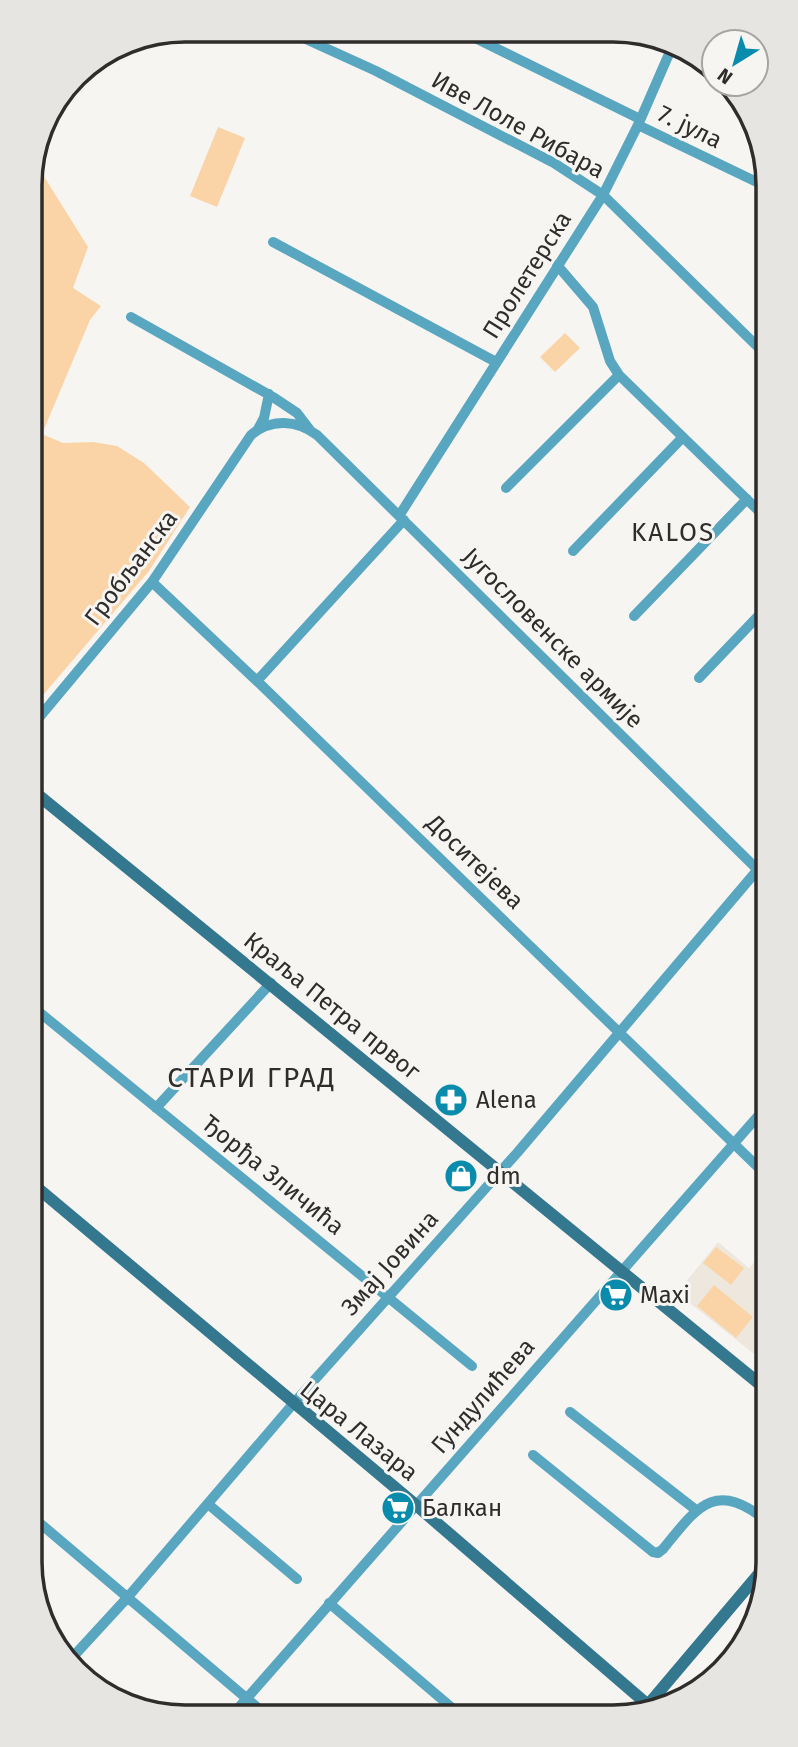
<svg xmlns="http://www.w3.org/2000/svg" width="798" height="1747" font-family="'Fira Sans',sans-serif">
  <rect width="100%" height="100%" fill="#f7f5f2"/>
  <!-- built -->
  <path fill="#eee7de" d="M718,1242L749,1268L767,1248V1364L677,1293Z"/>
  <!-- green -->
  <path fill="#fad4a7" d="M46,116L51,126L35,162L88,247L73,288L101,306L90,320L42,434L63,443L93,442L117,446L144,463L190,507L149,571L32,708L30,174Z
    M218,127L245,138L217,207L190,196Z
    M565,333L580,348L555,372L540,357Z
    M716,1247L744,1268L731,1285L703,1263Z
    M714,1285L753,1317L736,1338L697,1306Z"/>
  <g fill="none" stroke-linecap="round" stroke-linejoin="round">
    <!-- street -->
    <path stroke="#59a6c0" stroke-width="10" d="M286,30L376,71L554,163L603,195L764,353
      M463,32L640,119
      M638,125L763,185
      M273,242L496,362
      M557,265L593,307L610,361L619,375L764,516
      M131,317L273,397L297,413L310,430
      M258,429L264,418L269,394
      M506,488L619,375
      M399,516L603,195L638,125L672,47
      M573,551L683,437
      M152,582L257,681L766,1175
      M634,616L747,499
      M699,678L764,610
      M257,681L404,520
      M32,726L152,582L251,435C271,418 297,420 317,435L765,877
      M33,1007L472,1366
      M156,1108L271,983
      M570,1412L696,1510
      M533,1455L653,1552L658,1553L663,1549C698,1506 715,1479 768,1522
      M208,1504L297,1579
      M35,1519L265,1714
      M329,1603L458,1713
      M70,1660L127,1598L293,1404L517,1153L765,861
      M233,1714L766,1107"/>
    <!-- secondary -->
    <path stroke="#34788f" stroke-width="12" d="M32,790L767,1390
      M34,1185L416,1505L655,1711
      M642,1712L768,1563"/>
  </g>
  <!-- icons -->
  <defs>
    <symbol id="pharmacy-disc" viewBox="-11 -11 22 22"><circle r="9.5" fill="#098bac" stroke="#f7f5f2"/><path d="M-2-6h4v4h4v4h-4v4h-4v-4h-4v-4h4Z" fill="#fff"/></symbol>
    <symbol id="shop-disc" viewBox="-11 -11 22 22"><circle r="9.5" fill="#098bac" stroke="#f7f5f2"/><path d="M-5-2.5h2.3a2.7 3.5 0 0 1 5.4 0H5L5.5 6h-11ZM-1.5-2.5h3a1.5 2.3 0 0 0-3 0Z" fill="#fff"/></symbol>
    <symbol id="supermarket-disc" viewBox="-11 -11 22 22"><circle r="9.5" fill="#098bac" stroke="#f7f5f2"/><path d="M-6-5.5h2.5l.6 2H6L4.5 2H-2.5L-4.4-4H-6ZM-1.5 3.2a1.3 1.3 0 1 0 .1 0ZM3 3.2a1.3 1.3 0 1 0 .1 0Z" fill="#fff"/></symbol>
  </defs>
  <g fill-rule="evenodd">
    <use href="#pharmacy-disc" x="432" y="1081" width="38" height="38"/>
    <use href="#shop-disc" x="442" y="1157" width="38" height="38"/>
    <use href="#supermarket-disc" x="597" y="1276" width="38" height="38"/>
    <use href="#supermarket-disc" x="379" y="1489" width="38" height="38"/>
  </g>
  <g text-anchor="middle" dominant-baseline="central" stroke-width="6" stroke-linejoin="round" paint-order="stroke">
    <!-- street labels -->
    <g font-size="24" fill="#2e2d2c" stroke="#f7f5f2">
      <text transform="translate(518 125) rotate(29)">Иве Лоле Рибара</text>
      <text transform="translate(690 127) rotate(26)">7. јула</text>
      <text transform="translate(527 275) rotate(-58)">Пролетерска</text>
      <text transform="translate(131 568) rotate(-53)">Гробљанска</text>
      <text transform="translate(553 638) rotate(45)">Југословенске армије</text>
      <text transform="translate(475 862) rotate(44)">Доситејева</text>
      <text transform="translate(332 1006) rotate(39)">Краља Петра првог</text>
      <text transform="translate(273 1175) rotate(39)">Ђорђа Зличића</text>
      <text transform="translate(390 1263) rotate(-48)">Змај Јовина</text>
      <text transform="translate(483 1396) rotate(-49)">Гундулићева</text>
      <text transform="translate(359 1431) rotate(39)">Цара Лазара</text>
    </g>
    <!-- poi labels -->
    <g font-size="24" fill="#2e2d2c" stroke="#f7f5f2" text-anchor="start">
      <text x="476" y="1100">Alena</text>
      <text x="486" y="1176">dm</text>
      <text x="640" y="1295">Maxi</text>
      <text x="422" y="1508">Балкан</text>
    </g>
    <!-- neighbourhood labels -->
    <g font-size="26" letter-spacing="2" fill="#2e2d2c" stroke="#f7f5f2">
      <text x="673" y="532">KALOS</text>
    </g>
    <!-- quarter labels -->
    <g font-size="28" letter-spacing="2" fill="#2e2d2c" stroke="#f7f5f2">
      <text x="252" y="1077">СТАРИ ГРАД</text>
    </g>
  </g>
  <!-- crop -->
  <path d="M0 0H798V1747H0ZM185 42H613A143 143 0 0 1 756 185V1562A143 143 0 0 1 613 1705H185A143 143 0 0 1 42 1562V185A143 143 0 0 1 185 42Z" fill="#e7e5e2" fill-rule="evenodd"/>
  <path fill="none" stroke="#2e2d2c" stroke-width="3.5" d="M185 42H613A143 143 0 0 1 756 185V1562A143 143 0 0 1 613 1705H185A143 143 0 0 1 42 1562V185A143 143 0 0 1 185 42Z"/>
  <!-- north arrow -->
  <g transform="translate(735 63) rotate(217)"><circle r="33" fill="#f7f5f2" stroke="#a7a5a3" stroke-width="2"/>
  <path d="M0-5L12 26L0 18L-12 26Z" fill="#098bac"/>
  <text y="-10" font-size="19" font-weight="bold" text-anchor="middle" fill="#2e2d2c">N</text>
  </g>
</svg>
